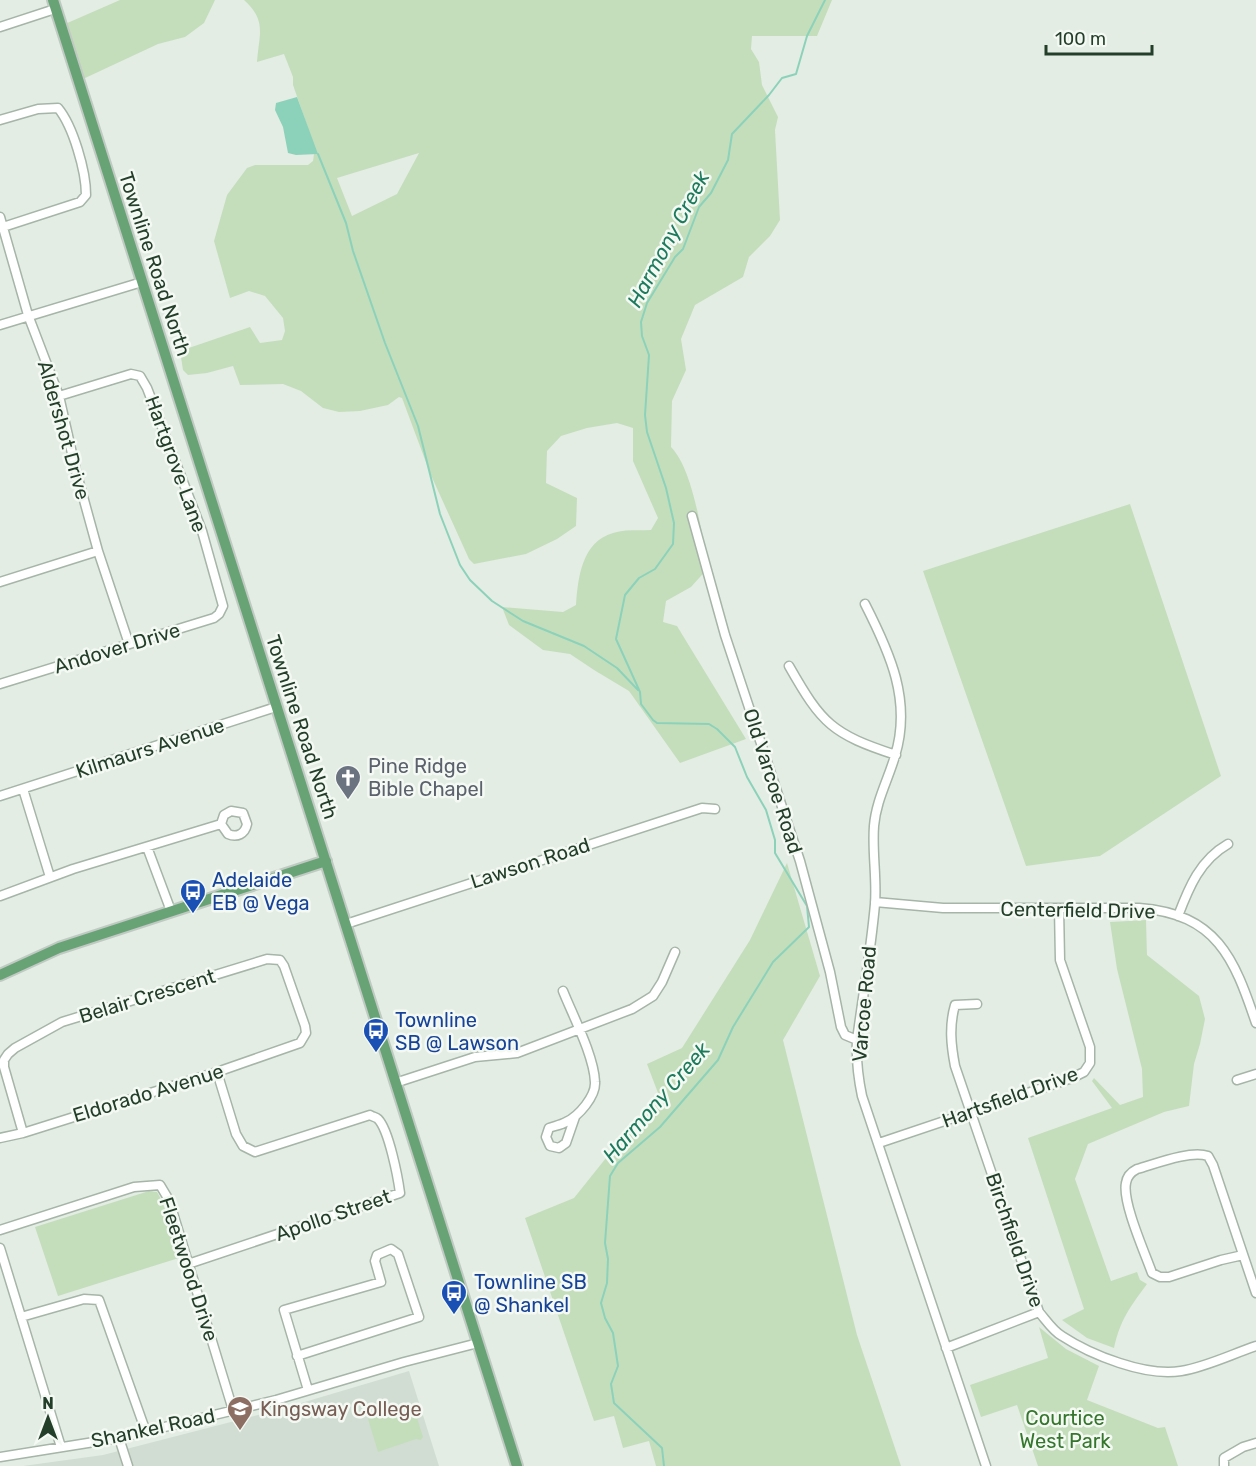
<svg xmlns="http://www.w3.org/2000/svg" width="1256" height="1466" font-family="Rubik,sans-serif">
  <rect width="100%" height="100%" fill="#e3ede4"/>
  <!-- built -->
  <path fill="#d1ddd2" d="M409,1371L439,1466H23L103,1455L281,1409Z"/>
  <!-- green -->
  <path fill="#c4debc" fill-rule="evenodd" d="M120,0H215L204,23L185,37L158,44L83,79L65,24Z
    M244,0H832L817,36H752L751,49L759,62L762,85L778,117L775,130L780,220L770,236L749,257L743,277L695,305L681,339L686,370L672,401L671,447C694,471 701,534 709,567L691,587L666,601L663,622L677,626L746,739L680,763L629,691L594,670L570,654L543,650L509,625L502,607L563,612L576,605C578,577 582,542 613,533C625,529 639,531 651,530L658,518L633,461V428L617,423L587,428L561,436L547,451L546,483L577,498L576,526L557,539L526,554L474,564L469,559L430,473L402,398L399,397L388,405L360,411L339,412L323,408L301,391L283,384L240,385L233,366L207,373L188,375L183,370L180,351L250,327L260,343L282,340L285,331L283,318L265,296L249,291L230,298L214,241L227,195L247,168L255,165H308L313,161L314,154H317L293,85V77L284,54L257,62C259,34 267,21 244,0ZM419,153L397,194L352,216L337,178Z
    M1130,504L1221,776L1100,856L1026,866L923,571Z
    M787,863L820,976L783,1040L857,1335L901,1466H656L649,1441L623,1448L614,1416L594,1421L525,1218L574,1198L658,1093L647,1064L682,1048L750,940Z
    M1146,920L1147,955L1199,996L1205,1019L1200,1044L1194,1064L1189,1106L1164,1112L1088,1144L1075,1179L1111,1281L1137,1272L1140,1280L1147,1284C1130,1307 1120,1320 1114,1348L1087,1338L1062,1320L1084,1309L1028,1138L1112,1108L1092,1081L1094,1078L1120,1105L1143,1097L1142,1069L1117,969L1110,922Z
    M149,1191L157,1192L162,1201L182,1257L58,1296L35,1227Z
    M1039,1327L1066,1349L1099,1366L1087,1400L1158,1428L1165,1427L1178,1466H1038L1017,1405L981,1417L970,1385L1048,1358Z
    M413,1405L423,1437L421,1440L416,1439L378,1452L368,1419Z"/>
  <!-- water -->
  <path fill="#8cd2ba" d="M297,97L318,154L296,155L288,153L283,127L275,110L276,103Z"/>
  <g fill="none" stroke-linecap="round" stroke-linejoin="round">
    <!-- stream -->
    <path stroke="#8cd2ba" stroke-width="2" d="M318,154L346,223L353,251L385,343L418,426L440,514L460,565L470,580L492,601L523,621L584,646L617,668L638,690
      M664,1466L662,1448L614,1403L611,1384L618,1366L613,1333L605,1318L601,1303L607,1283L608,1259L605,1243L610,1176L618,1163L660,1127L718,1060L733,1027L773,962L809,927L807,906L775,853V840L766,810L747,777L735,747L717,729L709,724L657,723L653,720L641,704L640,692L616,639L625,595L639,578L655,569L673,544L674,523L666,488L647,432L645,415L649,355L642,336L641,322L647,303L675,257L683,249L699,207L711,193L728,160L732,134L769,95L782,78L796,74L807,36L825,0"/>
    <defs>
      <path id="minor" d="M0,27L55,9
        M0,120L38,109L58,108C73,126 86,171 86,195L80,202L0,228
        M0,217L28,315L59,396L76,471L98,551L129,644
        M0,325L142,282
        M692,516L725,635L800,861L830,972L841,1027L845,1035L857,1040
        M0,582L98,551
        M865,604C890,653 912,701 895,756C888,780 876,801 874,826C872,852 877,878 875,904C871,949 863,995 857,1040C856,1060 858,1077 862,1096L986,1466
        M789,666C822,724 832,734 896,755
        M0,684L214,618L219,614L223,606L202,531L147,388L140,376L131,374L59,396
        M23,789L50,877
        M0,796L276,707
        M147,847L171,911
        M0,896L73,869L221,824L224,815L231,811L243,813L247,824C245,834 237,838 228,834L221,824
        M875,902L943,908H1139C1217,914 1234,958 1256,1023
        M1178,916C1189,887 1200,860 1228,844
        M346,924L702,808L715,809
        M563,991C573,1016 594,1056 595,1082C596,1096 579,1116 566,1122C561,1125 554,1126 549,1128L546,1137L550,1146L559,1148L566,1143L575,1117
        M977,1004L955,1005C949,1026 951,1045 955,1066L1039,1312C1046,1320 1053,1331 1062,1336C1091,1355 1146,1377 1181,1371C1206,1367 1232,1354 1256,1346
        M1237,1080L1256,1074
        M395,1083L475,1057L517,1053L632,1009L653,996L662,982L675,952
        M0,1138L23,1133L217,1072L300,1043L306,1033L305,1026L284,966L280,960L267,959L62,1022L15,1048L8,1054L4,1060V1067L23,1133
        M879,1143L1072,1078L1084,1072L1090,1063V1047L1060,960L1059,908
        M0,1230L134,1187L160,1185L169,1200L233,1410
        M0,1248L61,1447
        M1243,1255L1221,1260L1169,1277H1160L1152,1273C1145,1253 1122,1202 1126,1183C1127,1176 1131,1172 1137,1169C1155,1164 1190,1150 1208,1156L1213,1165L1256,1293
        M188,1264L400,1193C398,1178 389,1130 378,1119C376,1117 373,1117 370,1115L255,1152L243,1146L236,1134L217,1072
        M21,1317L84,1299L99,1300L146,1432
        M946,1348L1039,1312
        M297,1356L419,1317L398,1254L391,1249L377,1255L375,1261L381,1282L284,1310L308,1390
        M119,1438L128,1466
        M0,1457L119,1438L276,1400L404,1362L478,1343
        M1224,1466V1458L1243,1447L1256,1443"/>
      <path id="major" d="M53,0L517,1466
        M0,975L59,948L326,861"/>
    </defs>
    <!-- minor casing -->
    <use href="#minor" stroke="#a6b5a8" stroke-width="11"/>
    <!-- major casing -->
    <use href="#major" stroke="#c1c9c3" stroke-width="14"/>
    <!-- minor -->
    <use href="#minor" stroke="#fff" stroke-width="8"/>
    <!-- major -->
    <use href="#major" stroke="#68a376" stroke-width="10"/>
  </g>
  <!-- icons -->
  <defs>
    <symbol id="church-pin" viewBox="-11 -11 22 30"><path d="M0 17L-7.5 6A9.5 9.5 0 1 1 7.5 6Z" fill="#6b7280" stroke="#f4f9f4"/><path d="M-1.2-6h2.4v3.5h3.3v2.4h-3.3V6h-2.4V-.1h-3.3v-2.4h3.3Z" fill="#fff"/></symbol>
    <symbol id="bus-pin" viewBox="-11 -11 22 30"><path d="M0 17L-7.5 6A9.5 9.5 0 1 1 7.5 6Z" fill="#1a4fb4" stroke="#f4f9f4"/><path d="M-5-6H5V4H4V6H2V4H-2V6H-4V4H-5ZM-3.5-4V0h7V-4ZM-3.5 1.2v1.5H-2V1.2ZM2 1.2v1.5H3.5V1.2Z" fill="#fff"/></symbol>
    <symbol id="school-pin" viewBox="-11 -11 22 30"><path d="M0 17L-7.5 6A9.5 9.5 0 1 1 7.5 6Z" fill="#8d6e63" stroke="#f4f9f4"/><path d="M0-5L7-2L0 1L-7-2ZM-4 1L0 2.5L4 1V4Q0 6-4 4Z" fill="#fff"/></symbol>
  </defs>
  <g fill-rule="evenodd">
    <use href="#church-pin" x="333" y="763" width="30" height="40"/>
    <use href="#bus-pin" x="178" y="877" width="30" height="40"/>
    <use href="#bus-pin" x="361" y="1016" width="30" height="40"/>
    <use href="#bus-pin" x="439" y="1278" width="30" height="40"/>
    <use href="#school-pin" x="225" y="1394" width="30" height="40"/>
  </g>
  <g text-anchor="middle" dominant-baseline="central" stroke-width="5" stroke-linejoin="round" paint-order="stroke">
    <!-- street labels -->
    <g font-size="20" fill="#233f29" stroke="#f4f9f4">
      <text transform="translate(155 264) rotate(72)">Townline Road North</text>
      <text transform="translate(64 430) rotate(74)">Aldershot Drive</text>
      <text transform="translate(176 464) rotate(70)">Hartgrove Lane</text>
      <text transform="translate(117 648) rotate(-17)">Andover Drive</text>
      <text transform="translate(302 727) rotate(72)">Townline Road North</text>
      <text transform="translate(150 748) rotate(-18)">Kilmaurs Avenue</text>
      <text transform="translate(773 781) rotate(72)">Old Varcoe Road</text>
      <text transform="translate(530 863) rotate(-18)">Lawson Road</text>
      <text transform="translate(1078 910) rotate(1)">Centerfield Drive</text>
      <text transform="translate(147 996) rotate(-17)">Belair Crescent</text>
      <text transform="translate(864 1004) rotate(-85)">Varcoe Road</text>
      <text transform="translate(148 1093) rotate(-17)">Eldorado Avenue</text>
      <text transform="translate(1010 1097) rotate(-20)">Hartsfield Drive</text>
      <text transform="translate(333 1215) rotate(-19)">Apollo Street</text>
      <text transform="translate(1015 1240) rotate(71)">Birchfield Drive</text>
      <text transform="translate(189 1269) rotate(72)">Fleetwood Drive</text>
      <text transform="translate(153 1428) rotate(-12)">Shankel Road</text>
    </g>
    <!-- worship labels -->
    <g font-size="20" fill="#5b616d" stroke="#f4f9f4" text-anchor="start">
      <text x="368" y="766">Pine Ridge<tspan x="368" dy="23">Bible Chapel</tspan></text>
    </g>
    <!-- transit labels -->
    <g font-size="20" fill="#164399" stroke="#f4f9f4" text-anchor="start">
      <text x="212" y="880">Adelaide<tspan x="212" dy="23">EB @ Vega</tspan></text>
      <text x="395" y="1020">Townline<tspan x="395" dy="23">SB @ Lawson</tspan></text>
      <text x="474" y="1282">Townline SB<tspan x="474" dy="23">@ Shankel</tspan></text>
    </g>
    <!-- education labels -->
    <g font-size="20" fill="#785e54" stroke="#f4f9f4" text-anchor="start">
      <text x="260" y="1409">Kingsway College</text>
    </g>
    <!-- park labels -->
    <g font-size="20" fill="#35762d" stroke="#f4f9f4">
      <text x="1065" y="1418">Courtice<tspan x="1065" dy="23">West Park</tspan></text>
    </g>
    <!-- water labels -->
    <g font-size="21" font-style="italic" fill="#1c7b5c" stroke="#f4f9f4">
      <text transform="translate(668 239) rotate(-62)">Harmony Creek</text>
      <text transform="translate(656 1102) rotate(-49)">Harmony Creek</text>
    </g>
  </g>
  <!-- north arrow -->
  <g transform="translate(48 1418)" stroke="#f4f9f4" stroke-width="4.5" paint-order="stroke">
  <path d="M0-4.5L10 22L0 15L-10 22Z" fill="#233f29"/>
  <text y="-9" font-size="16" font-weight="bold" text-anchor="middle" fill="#233f29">N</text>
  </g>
  <!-- scale -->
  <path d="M1046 45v9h106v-9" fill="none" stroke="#233f29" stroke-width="3"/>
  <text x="1055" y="45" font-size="18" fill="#233f29" stroke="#f4f9f4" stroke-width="4.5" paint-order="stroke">100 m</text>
</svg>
